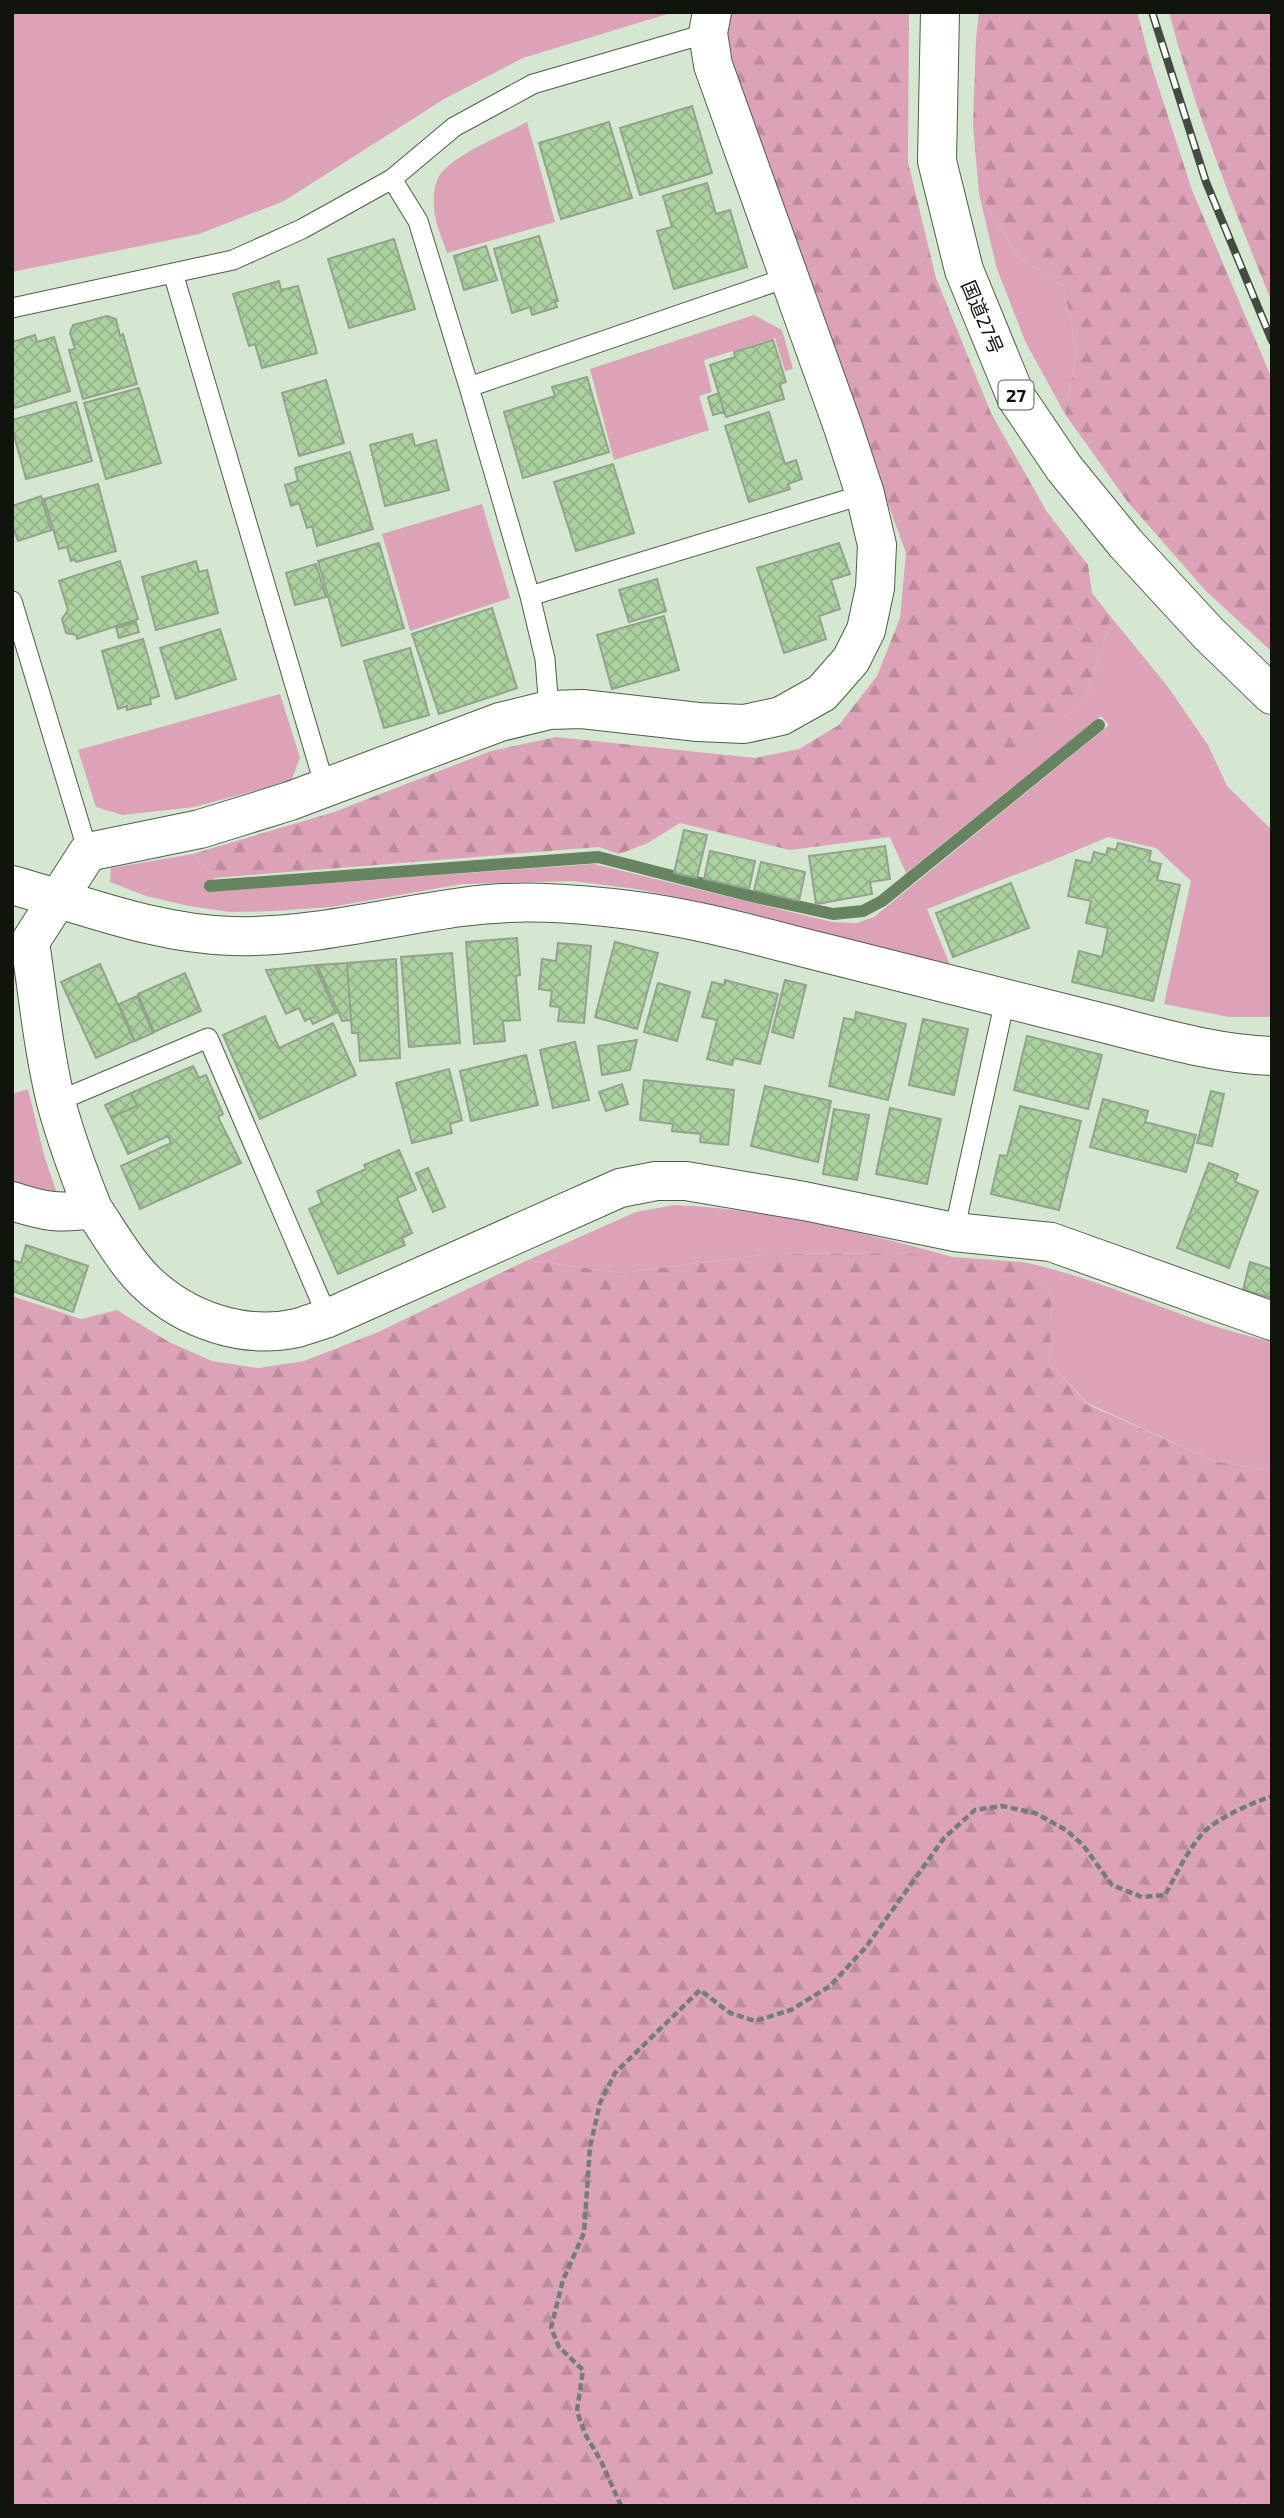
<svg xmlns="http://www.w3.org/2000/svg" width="1284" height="2518" font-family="'Exo 2','Noto Sans JP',sans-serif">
  <defs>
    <pattern id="forest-firs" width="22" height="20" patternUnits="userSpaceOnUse" patternTransform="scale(1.75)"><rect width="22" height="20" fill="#dca2b7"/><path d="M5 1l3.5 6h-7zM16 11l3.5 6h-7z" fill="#bc8b9c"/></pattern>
    <pattern id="building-cross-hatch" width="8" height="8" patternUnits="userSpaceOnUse" patternTransform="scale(1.75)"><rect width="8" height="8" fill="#acd1a0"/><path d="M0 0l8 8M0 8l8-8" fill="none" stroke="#93b389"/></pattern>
  </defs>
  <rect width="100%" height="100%" fill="#d6e7d1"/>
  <!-- green -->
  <path fill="#dca2b7" d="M12,12H674L523,58L444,99L284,201L199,234L12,272Z
    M527,122L555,222L447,253C442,238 434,222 434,205C433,195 435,181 441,173C459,152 502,136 527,122Z
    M979,194L1019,258L1064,286L1076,352L1065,414L1026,343L997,269Z
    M754,315L782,330L793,369L785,371L775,338L704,360L712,392L699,396L709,430L614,460L590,369Z
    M482,504L510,598L410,631L382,534Z
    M1111,617L1168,687L1208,745L1227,786L1272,830V1017H1229L1164,1004L1191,881L1156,848L1108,837L1053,860L927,909L950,965L729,908L636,889L573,881L462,884L331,907L275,911L230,912L189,906L146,896L110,882L111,868L193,854L214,878L209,892L594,864L832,922L857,923L874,917L1109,725L1101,716L906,873L890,837L912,840L1086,700Z
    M280,694L300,758L291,781L194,807L122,815L96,807L78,750Z
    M28,1089L44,1155L57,1193L12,1189V1094Z
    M674,1205C769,1209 865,1233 956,1258L899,1253L770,1254L621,1273L528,1260L636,1212Z
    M1023,1262C1089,1276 1150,1304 1214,1326C1233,1332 1253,1337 1272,1342V1471L1214,1461L1087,1403L1050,1363L1052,1294Z"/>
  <!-- forest -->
  <path fill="url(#forest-firs)" d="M728,12H909L908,162L936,278L991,413L1047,512L1088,565L1092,593L1111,617L1086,700L912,841L890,837L790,850L680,823L648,843L619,854L599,847L214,878L193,854L334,812L491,751L556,737L755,758L799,749L839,725L877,676L900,618L906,553L728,65L724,31Z
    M979,12H1137L1152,67L1192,190L1272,379V652L1205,590L1127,501L1065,414L1076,352L1064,286L1019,258L979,194L973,125L976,39Z
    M1169,12H1272V303C1234,208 1195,112 1169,12Z
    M899,1253L1023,1262L1052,1294L1050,1363L1087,1404L1214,1461L1272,1471V2506H12V1296L81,1319L117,1310L169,1342L212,1361L258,1368L304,1361L376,1333L528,1260L621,1273L770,1254Z"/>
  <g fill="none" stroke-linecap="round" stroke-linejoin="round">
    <!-- stream -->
    <path stroke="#68835f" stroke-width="12" d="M210,886L598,857L751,896L833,914L863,911L882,901L1099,725"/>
  </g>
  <!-- building -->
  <path fill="url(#building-cross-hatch)" stroke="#93a28d" stroke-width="2" d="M692,106L712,173L640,195L620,128Z
    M609,122L632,198L561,219L539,143Z
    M707,183L716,214L730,210L747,267L674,289L657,231L672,227L663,196Z
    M539,236L558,301H555L557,307L532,315L530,307L512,313L494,249Z
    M394,239L415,309L349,328L328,259Z
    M486,246L497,280L464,290L454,256Z
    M279,281L281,290L298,286L317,353L262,368L255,344L249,346L233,294Z
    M107,316L116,319L120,336L123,334L137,384L83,399L69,350L75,349L70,333L73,325Z
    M35,335L37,342L54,337L70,391L12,409V342Z
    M773,340L786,382L780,384L784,399L726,417L710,365L735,357L734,352Z
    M587,377L609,452L523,478L504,412L555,396L552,387Z
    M326,380L344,443L299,456L282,393Z
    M139,388L161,463L106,479L84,403Z
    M719,393L724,412L713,415L708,397Z
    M76,402L92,461L26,479L12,428V420Z
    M769,412L785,464L796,460L802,479L788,484L790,489L749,502L725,426Z
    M412,434L415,446L436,440L449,490L385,506L370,445Z
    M350,452L373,529L317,546L312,526L307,528L299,503L291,506L285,485L298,481L295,468Z
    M613,464L634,533L576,551L554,482Z
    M98,484L116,551L76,562L75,559L71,561L67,547L59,549L44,499Z
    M41,496L51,530L18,541L12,524V506Z
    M379,543L404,628L342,646L318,561Z
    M839,543L850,574L831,580L840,609L819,616L826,639L784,653L757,568Z
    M120,561L138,619L77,639L76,635L66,633L62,619L68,610L59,581Z
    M196,561L199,572L207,570L218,613L156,630L142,577Z
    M316,564L326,597L295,605L286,573Z
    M657,579L666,611L629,622L619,590Z
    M492,608L517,688L439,714L412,634Z
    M664,616L679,670L612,689L597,635Z
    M136,622L139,632L119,638L116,628Z
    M220,629L236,679L176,699L160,648Z
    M143,639L159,696L150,699L151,704L127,710V706L118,709L102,651Z
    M410,648L429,715L384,728L364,661Z
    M684,830L707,835L697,878L674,873Z
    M1118,843L1151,851L1149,861L1161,864L1157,880L1180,885L1153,1001L1072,982L1079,951L1102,957L1108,928L1086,923L1091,901L1068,896L1076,860L1091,863L1094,852L1106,855L1108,848L1116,850Z
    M885,846L890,879L870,882L872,894L816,904L809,856Z
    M710,851L755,861L749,889L704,879Z
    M761,862L805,872L799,901L754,890Z
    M1011,883L1029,928L953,957L936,913Z
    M517,938L520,975L516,976L520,1020L503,1021L505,1041L474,1044L466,942Z
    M615,942L658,953L637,1029L595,1017Z
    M558,943L591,946L584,1023L558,1021L560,1007L550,1006L552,991L539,989L542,959L556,961Z
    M452,953L460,1043L409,1047L401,957Z
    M396,959L400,1058L360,1061L358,1033H352L347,963Z
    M347,963L351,1020L342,1021L317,965Z
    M100,964L134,1041L96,1058L61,982Z
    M315,965L336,1013L313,1024L310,1018L305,1021L299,1008L286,1014L266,970Z
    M185,973L201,1011L154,1032L138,994Z
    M725,980L778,994L760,1064L734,1058L732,1065L707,1059L717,1020L702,1017L712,982L724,985Z
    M785,980L806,985L793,1038L772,1032Z
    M658,983L690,992L677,1041L644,1032Z
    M137,996L153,1033L135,1041L119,1004Z
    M856,1012L906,1024L888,1100L829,1086L844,1018L855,1020Z
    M265,1016L279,1048L333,1023L356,1075L260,1119L223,1035Z
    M923,1019L968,1029L954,1095L909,1085Z
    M1027,1036L1102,1055L1088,1109L1014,1090Z
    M637,1040L630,1070L602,1075L598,1046Z
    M575,1042L589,1100L553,1108L540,1050Z
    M526,1055L538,1105L471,1121L460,1071Z
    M193,1066L199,1078L206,1075L223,1114L218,1117L241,1163L140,1209L121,1166L171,1143L168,1136L128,1154L111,1117L137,1106L131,1093Z
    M449,1069L462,1120L450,1124L452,1133L412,1143L396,1083Z
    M644,1080L734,1090L728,1145L700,1142L701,1134L672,1131L673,1124L640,1120Z
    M622,1084L628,1104L606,1111L599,1092Z
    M765,1086L831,1101L818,1162L751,1146Z
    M1211,1091L1224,1094L1212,1146L1197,1143Z
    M131,1093L137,1106L111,1117L105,1105Z
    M1103,1099L1148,1111L1145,1122L1196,1135L1186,1172L1090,1147Z
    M1020,1106L1081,1121L1059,1210L991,1194L1000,1155L1007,1156Z
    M890,1108L941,1119L927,1184L876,1174Z
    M834,1109L869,1115L857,1180L823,1174Z
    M399,1150L416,1190L397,1198L412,1233L402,1238L405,1245L338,1274L309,1209L322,1203L317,1191L366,1169L364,1165Z
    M1209,1163L1238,1174L1235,1182L1258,1191L1229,1268L1177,1248Z
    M428,1168L445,1207L433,1212L416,1173Z
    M26,1245L88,1266L73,1312L12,1291V1260L21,1263Z
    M1250,1262L1272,1269V1298L1243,1290Z"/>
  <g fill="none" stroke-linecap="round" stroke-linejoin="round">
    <defs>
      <path id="service" d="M392,179L418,221L469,387L530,596L545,659L549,710
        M173,273L325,787
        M12,308L233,260L302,229L392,179L454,127L533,84L708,33
        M469,387L789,277
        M530,596L865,494
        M12,601L88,852
        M56,1102L208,1038L328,1318
        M954,1232L1005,1000"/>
      <path id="minor" d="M12,1201C45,1212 60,1214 93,1209C110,1234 126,1263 147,1283C186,1320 244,1340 297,1328C307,1325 318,1321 328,1318L620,1188L656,1181H686L804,1201L954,1232L1051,1242L1272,1321
        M93,1209C79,1174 66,1139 56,1102C43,1049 38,995 30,942L88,852L200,829L290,801L500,722L549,710L582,709L698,722L744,724L781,716L822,693L851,660L866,630L875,588L877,545L865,494L843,427L713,65L708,33L712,12"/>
      <path id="secondary" d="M12,885C84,905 156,934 232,936C310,938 386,917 462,907C518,899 574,903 630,910C696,918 761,937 825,953C915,976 1005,999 1095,1021C1152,1035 1212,1054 1272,1056"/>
      <path id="trunk" d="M940,12L937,161L964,270L1016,397L1064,468L1126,544L1209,634L1272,695"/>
    </defs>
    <!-- service casing -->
    <use href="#service" stroke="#4f5d4a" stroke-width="21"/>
    <!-- minor casing -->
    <use href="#minor" stroke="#4f5d4a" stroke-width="40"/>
    <!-- secondary casing -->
    <use href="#secondary" stroke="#4f5d4a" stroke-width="40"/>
    <!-- trunk casing -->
    <use href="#trunk" stroke="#4f5d4a" stroke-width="40"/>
    <!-- path -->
    <path stroke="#737f70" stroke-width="4.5" stroke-dasharray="7 3.5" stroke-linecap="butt" d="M621,2506L601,2461L585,2434L577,2411L583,2370L559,2347L551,2328L563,2280L584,2233L590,2147L600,2103L615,2073L700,1990L730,2013L755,2021L791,2010L830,1986L866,1947L944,1838L975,1810L1002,1806L1035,1813L1066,1830L1083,1845L1112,1885L1142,1897L1165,1895C1177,1873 1187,1851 1203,1833C1217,1818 1252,1803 1272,1796"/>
    <!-- service -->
    <use href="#service" stroke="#fff" stroke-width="19"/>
    <!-- minor -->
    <use href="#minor" stroke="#fff" stroke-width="38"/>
    <!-- secondary -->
    <use href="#secondary" stroke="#fff" stroke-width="38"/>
    <!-- trunk -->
    <use href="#trunk" stroke="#fff" stroke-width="38"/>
    <defs>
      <path id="rail" d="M1152,12L1206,182L1272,341"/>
    </defs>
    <!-- rail casing -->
    <use href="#rail" stroke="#434b40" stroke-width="8"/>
    <!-- rail -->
    <use href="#rail" stroke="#fff" stroke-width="5" stroke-dasharray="16" stroke-linecap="butt"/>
  </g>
  <g text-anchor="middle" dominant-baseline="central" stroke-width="5" stroke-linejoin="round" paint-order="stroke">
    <!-- shield labels -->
    <rect fill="#fff" stroke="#575a56" stroke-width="2" x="998.5" y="380.5" width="35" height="29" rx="5"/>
    <g font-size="18" font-weight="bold" fill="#0f140d">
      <text x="1016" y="395">27</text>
    </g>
    <!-- street labels -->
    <g font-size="19" fill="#0f140d" stroke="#fff">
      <text transform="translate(983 317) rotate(67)">国道27号</text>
    </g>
  </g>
  <!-- border -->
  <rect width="1284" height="2518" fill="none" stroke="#0f140d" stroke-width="28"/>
</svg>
